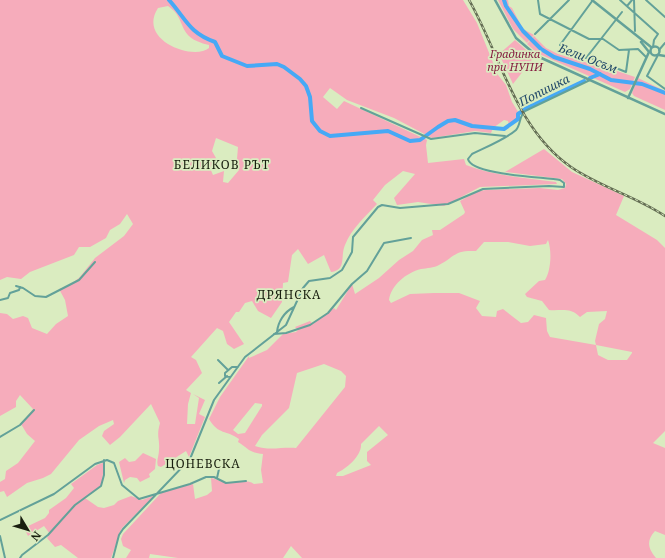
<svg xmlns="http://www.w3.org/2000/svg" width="665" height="558" font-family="'Noto Serif',serif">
  <rect width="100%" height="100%" fill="#daecc0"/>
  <!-- green -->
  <path fill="#f6acbb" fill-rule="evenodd" d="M0,0H463L477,23L498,75L506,85L512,102L520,115L516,120L509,125L508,121L504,120L493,128L491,133L475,131L432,138L394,118L347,100L330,88L323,97L337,109L344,101L427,140L426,145L428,163L464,159L466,165C495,176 526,178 556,182L557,184L480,187L444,206L418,202L397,205L394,198L415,174L403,171L385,185L373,200L377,204C366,216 351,229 345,245C340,256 347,270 331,272L324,255L308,264L298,249L292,255L288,282L283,283L282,302L271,318L258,311L252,301L245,303L239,312H236L229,322L244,344L234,349L227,344L223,331L217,328L191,357L196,360L202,373L186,390L191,393L188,404L187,424H195L199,398L193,394L205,400L199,414L205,417L189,457L186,451L161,467L158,466C156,461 159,456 159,450C160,438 156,437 160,423L151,404L120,437L110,445L102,436L104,431L114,424L113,420L99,426L79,440L51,474L43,478L27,483L7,497L4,491L0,492V482L5,479L6,471L18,463L35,441L27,434L21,424L33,409L20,395L16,401V407L0,416V313L7,314L13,319L23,316L28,318L32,328L47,334L56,324L68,316L65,300L59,289L66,287L79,278L95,258L124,236L133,224L127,214L120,224L110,230L106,238L90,247H79L74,255L30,272L21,279L7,277L0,280ZM168,6C189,20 174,37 209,45V48C193,61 137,40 158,8ZM216,138L238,147L237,159L239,170L228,183L223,182L224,171L213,175L210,168L216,158L212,151Z
    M498,0H508L509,6L512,8L523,29L534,35L527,43L513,29Z
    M534,36L546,48L558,54L588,63L595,59L611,66V69L635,77L630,89L625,92L537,53L527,44Z
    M515,40L534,57L513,84L499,54Z
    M638,78L665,91V110L634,96L632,93Z
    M544,149L572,172L624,196L616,215L657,240L665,248V431L653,443L665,448V535L655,531C646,541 648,548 656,558H302L291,546L283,558H178L150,554L149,558H126L131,550L123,546L121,539L123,534L162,492L193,484L195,499L207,495L212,491L211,478C216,479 221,482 226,483C236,483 245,478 254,484L263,483L261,470L263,454C249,453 248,448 238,442L239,439C227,430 218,435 209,419L220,397L249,356V358L267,350L283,334L296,332L298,330L295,327L310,321L313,324L334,308L336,310L352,284L355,294L379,278L399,260L413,251L422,240L433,235L432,230H440L464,214L465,212L460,201L478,191L486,190L540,188L558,190L565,188L566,184L562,179L505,172ZM548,240C552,251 551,271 545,280L539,281L525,294L527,297L542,301L549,310C562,311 570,307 580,317L587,312L607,311L605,319L599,324L595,341L596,345L550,337L547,331L546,318L534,315L528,322L521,323L503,309L497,311L496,317L482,316L476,308L480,301L459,293H434L410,294L391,303L389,300C391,285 406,273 421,269C427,268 434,268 439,265C456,256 454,250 476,251L484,242H508L530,246L546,244ZM596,345L632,352V353L627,360H608L598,355ZM324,364L341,371L346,376L345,387L296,448C281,447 269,451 255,446L262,435L289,408L297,373ZM255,403L262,404V406L245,433L238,434L233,430ZM379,426L388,435L367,452V461L371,465L343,476H336L337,473C346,469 362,456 361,444Z
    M143,453L156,459L155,469L149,474L150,477L140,482L137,478L130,477L125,480L124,483L119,462L125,458L129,462L135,461Z
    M105,462L101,486L85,498L98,507L104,508L114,505L118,501L131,496L142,500L155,495L122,528L111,558H78L61,545L55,547L47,538L50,534L44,526L28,536L24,528L45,518L49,513V510L66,498L74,488L71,484L97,465Z"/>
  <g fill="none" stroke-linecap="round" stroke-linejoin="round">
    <!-- river -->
    <path stroke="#46a9f6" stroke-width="4" d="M169,0C186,19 189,33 215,42L222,56L247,66L277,64L284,67L300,79L306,86L310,97L312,121L320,131L330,136L388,131L410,141L420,140L438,127L448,121L455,120L472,126L504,129L518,119V114L527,108L584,81
      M504,0L506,6L523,31L541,49L554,57L590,69L611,80L642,84L665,93
      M590,78L600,74"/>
    <!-- minor -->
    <path stroke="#63a199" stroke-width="2" d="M538,0L540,14L589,39H603L619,50L638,49L646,57
      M593,0L560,45L586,58H591L626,72L629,50
      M620,0L658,34L654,40L653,47
      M634,0L635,31
      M646,0L665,17
      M627,6L632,0
      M535,34L569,0
      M659,50L665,43
      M658,55L647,76L665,89
      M586,58L622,12
      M361,108L431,139L475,133L505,136
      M16,286L23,288L35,296L46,297L79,280L95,262
      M0,300L8,298L10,293L19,290L20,287
      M277,332C278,322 284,312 294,307
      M274,334L286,333L310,325L328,313L352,284L367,271L384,243L411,238
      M218,360L228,370
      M230,377L225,376V373L232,367H238
      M219,383L227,376
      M0,437L20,425L34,410
      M217,478L219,469
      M0,520L54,494L95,464L107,460L114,463L122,485L139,499L190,484L206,477H214L226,483L246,481
      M0,536L5,558
      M20,558L22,555L48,535L75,505L101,486L104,475V460
      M113,558L119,535L123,529L190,459L214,400L245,357L286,325L303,288L309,281L330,278L342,270L352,252L353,237L378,207L382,205L400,208L448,204L483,189L549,186L564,187V183L560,180C544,177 471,175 468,159L472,154C484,148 506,139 516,130C521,124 519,116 525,111L590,80"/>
    <!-- tertiary -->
    <path stroke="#63a199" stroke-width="2.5" d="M495,0L516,38L537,56L665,114
      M592,0L651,47
      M650.5 51a4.5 4.5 0 1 1 9 0a4.5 4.5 0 1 1-9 0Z
      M659,55L665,56
      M628,98L649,52L641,42"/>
    <defs>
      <path id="rail" d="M469,0C501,56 515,128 571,167C600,187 635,196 665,216"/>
    </defs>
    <!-- rail casing -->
    <use href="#rail" stroke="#636d53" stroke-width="2.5"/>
    <!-- rail -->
    <use href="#rail" stroke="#daecc0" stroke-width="1" stroke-dasharray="3" stroke-linecap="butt"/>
  </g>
  <g text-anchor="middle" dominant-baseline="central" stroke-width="3.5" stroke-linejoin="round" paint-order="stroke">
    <!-- park labels -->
    <g font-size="11" font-style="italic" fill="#871f42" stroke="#daecc0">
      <text x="515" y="53">Градинка<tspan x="515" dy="13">при НУПИ</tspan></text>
    </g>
    <!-- water labels -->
    <g font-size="12" font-style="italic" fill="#224969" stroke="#daecc0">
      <text transform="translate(588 58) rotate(21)">Бели Осъм</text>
      <text transform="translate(544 90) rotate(-27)">Попишка</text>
    </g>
    <!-- neighbourhood labels -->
    <g font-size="12" letter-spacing="1" fill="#181e0e" stroke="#daecc0">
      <text x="222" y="164">БЕЛИКОВ РЪТ</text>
      <text x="289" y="294">ДРЯНСКА</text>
      <text x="203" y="463">ЦОНЕВСКА</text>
    </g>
  </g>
  <!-- north arrow -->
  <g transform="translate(28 530) rotate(128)" stroke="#daecc0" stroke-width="3" paint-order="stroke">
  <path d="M0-3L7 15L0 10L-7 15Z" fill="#181e0e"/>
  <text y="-6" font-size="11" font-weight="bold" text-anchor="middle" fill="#181e0e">N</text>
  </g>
</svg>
